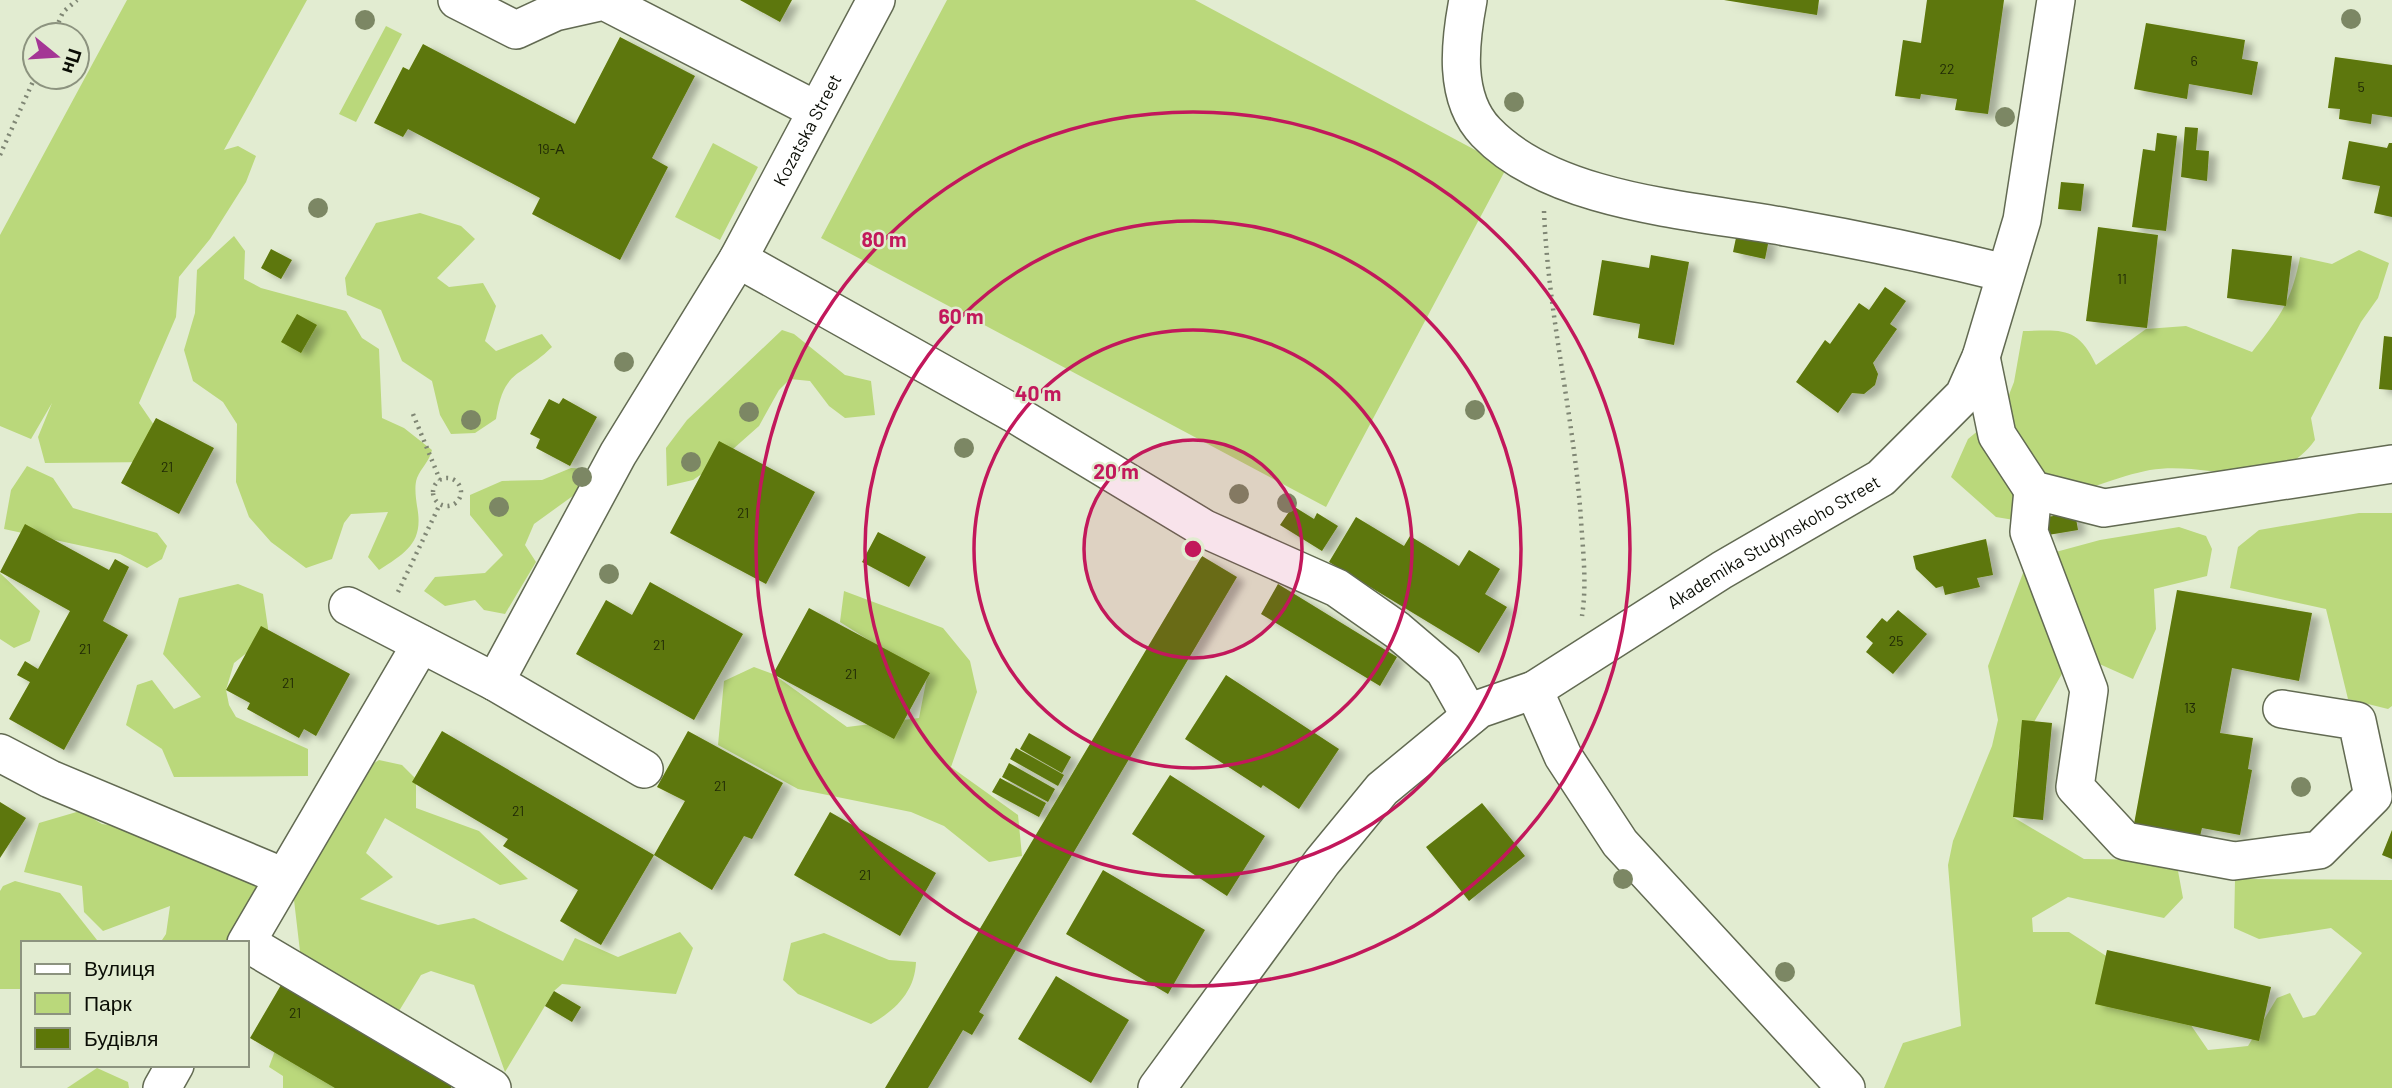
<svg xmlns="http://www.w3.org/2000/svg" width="2392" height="1088" font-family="Barlow,sans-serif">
  <defs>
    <filter id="shadow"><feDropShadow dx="8" dy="4.5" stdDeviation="3.5" flood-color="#0004"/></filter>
  </defs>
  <rect width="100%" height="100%" fill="#e2ecd1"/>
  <!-- green -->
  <path fill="#bad87b" d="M127,0H307L224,150L238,146L256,156L246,182L210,239L179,277L176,317L139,403L154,425L156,462L45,463L38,437L52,403L31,439L0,426V235Z
    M947,0H1195L1507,167L1326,507L821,238Z
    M386,26L402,34L356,122L339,114Z
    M713,143L758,167L720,240L675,217Z
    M420,213L461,226L475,239L437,278L449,287L483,283L496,306L485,341L496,351L542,334L552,347C519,379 504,368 496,419L475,433L451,434L440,415L432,381L402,361L381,310L347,295L345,278L376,223Z
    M234,236L245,251L244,279L261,288L346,311L362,338L379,349L382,418L404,428L432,450C429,462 421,468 417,478C414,486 416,499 417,506C424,542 407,552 379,570L368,557L388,512L351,514L344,523L332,559L306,568L271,542L249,517L236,482L237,424L223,402L193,381L184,350L195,313L197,270Z
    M2359,250L2389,263L2378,298L2361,322L2311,418L2315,440C2272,499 2210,460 2150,470C2114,477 2051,501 2020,521L1996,517L1951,477L1968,439L2003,410L2014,382L2023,331C2062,330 2078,326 2096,365L2146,329L2186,326L2252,352C2279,318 2292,301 2300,257L2332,264Z
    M782,330L794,334L845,375L871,381L875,415L845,418L829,406L810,381L790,379L779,390L759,426L715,465L693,480L667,486L666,448L687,420Z
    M27,466L53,478L73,508L157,533L167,546L162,559L147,568L120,554L4,529L11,490Z
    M571,468L590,469L581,490L534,524L525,545L536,562L505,614L484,610L475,600L445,606L424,591L435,577L485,573L503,555L470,515V495L502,481L542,480Z
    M2359,513H2392V706L2388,709L2348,699L2326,609L2230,588L2238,547L2259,530Z
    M2179,527L2206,536L2212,549L2207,576L2154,589L2156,629L2133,679L2086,658L2063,672L2019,748L2013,817L2084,859L2176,860L2183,898L2164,918L2068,897L2032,918L2033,932H2069L2173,999L2208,1050L2248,1046L2277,998L2290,993L2303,1018L2315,1015L2362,953L2331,928L2259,939L2234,928L2235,879L2392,880V1088H1884L1903,1043L1961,1026L1948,865L1953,841L1992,746L1998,720L1988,666L2023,573L2041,556L2100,540Z
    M0,573L40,611L30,641L14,648L0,639Z
    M238,584L263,594L269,635L234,663L226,690L229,705L236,717L308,749V776L174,777L162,749L126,725L137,685L152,680L174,709L201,697L163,654L179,598Z
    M844,591L943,628L970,661L977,692L951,767L1018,815L1022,856L989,862L944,826L911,812L798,789L718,745L724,681L754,667L773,674L847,727L919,718L927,677L840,622Z
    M379,760L402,765L416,779V808L479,831L528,879L500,885L385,818L366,853L393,877L360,899L438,925L474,918L563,961L575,938L618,957L680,932L693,948L676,994L562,984L554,991L505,1072L474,985L431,971L421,975L399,1011L389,1010L301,960L294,900L300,876L371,765Z
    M80,811L102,824L169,834L263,877L230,943H160L166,934L170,906L103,931L84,912L82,886L24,872L39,823Z
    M15,881L60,893L97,940L96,943H23V989H0V891L3,886Z
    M824,933L889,960L916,962C915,991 896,1010 871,1024L798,994L783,980L791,943Z
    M280,1037L351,1088H283V1076L269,1067Z
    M97,1068L128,1082L129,1088H67Z"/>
  <!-- building -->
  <path fill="#5d7708" filter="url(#shadow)" d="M740,0H792L780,22Z
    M1724,0H1819L1817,15Z
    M1927,0H2004L1988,114L1955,110L1957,99L1921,94L1920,99L1895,96L1903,40L1921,43Z
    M2146,23L2245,40L2242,59L2258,62L2252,95L2189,84L2187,99L2134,89Z
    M620,37L695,76L652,158L668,167L620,260L532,214L540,198L408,129L403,137L374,123L403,67L409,70L423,44L575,124Z
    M2335,57L2392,65V117L2372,114L2371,124L2339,119L2340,109L2328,108Z
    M2185,127L2198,128L2196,150L2209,151L2207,181L2181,177Z
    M2157,133L2177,136L2166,231L2132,227L2143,149L2155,151Z
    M2349,141L2387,148L2389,143H2392V217L2374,213L2380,186L2342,179Z
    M2061,182L2084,184L2081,211L2058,209Z
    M2098,227L2158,235L2147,328L2086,321Z
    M1737,233L1769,239L1765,259L1733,252Z
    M271,249L292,260L281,279L261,268Z
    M2232,249L2292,256L2286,306L2227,298Z
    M1651,255L1689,262L1674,345L1638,338L1640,324L1593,315L1602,260L1649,268Z
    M1885,287L1906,301L1890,324L1897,329L1873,363L1878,374L1875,385L1864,394L1852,393L1838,413L1796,382L1825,340L1830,344L1859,303L1869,310Z
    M297,314L317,325L301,353L281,342Z
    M2384,336L2392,337V390L2379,389Z
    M563,398L597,417L570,466L536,448L540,439L530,434L549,399L559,404Z
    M156,418L214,448L179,514L121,483Z
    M719,441L815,492L766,584L670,533Z
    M1293,506L1314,519L1317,513L1338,526L1322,551L1280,525Z
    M2075,513L2078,530L2048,535L2046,517Z
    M1356,517L1404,546L1410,536L1459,566L1469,550L1500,569L1485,594L1507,607L1479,653L1329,562Z
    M25,524L109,570L115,559L129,567L103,621L128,635L64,750L9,719L30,682L17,675L25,661L38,669L70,611L0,572Z
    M878,532L926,557L909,587L862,562Z
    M1986,539L1993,575L1977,578L1980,587L1945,595L1943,586L1936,588L1916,569L1913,556Z
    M1202,556L1237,577L979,1012L984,1015L972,1035L963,1030L928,1088H885Z
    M650,582L743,634L694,720L576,654L606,600L632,615Z
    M1278,584L1397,657L1380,686L1261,614Z
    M2177,590L2312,613L2299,681L2232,668L2220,733L2253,738L2248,769L2252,770L2240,835L2202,828L2200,836L2134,824Z
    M809,608L930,673L894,739L773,674Z
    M1898,610L1927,634L1893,674L1866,652L1873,643L1866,637L1882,618L1887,622Z
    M261,626L350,674L316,736L304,729L299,738L247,709L250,703L226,690Z
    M1226,675L1339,749L1299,809L1263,785L1261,788L1185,739Z
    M2022,720L2052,723L2043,820L2013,817Z
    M442,731L654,855L685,801L657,787L688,731L783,783L752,839L744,836L712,890L654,855L601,945L560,921L578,890L503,846L508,839L412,782Z
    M1029,733L1071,757L1062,773L1020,749Z
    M1016,748L1064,775L1058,786L1010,759Z
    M1009,763L1055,789L1048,802L1002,777Z
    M1170,775L1265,836L1227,896L1132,834Z
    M1000,778L1046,803L1039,817L992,792Z
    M0,802L26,818L0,858Z
    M1482,803L1525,856L1469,901L1426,847Z
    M830,812L936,873L900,936L794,875Z
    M2392,830V859L2382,855Z
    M1103,870L1205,930L1168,994L1066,934Z
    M2107,950L2271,987L2259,1041L2095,1004Z
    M1056,976L1129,1020L1091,1083L1018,1039Z
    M281,985L452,1086L451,1088H335L250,1038Z
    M554,991L581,1007L572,1022L545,1006Z"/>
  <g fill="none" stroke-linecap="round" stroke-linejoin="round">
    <defs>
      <g id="minor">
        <path d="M457,0L516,30L555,12L604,1L816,110"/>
        <path d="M1468,0C1460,42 1453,98 1486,132C1554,203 1694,210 1786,227C1860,240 1932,255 2005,273"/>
        <path d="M738,259L1013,413L1205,529L1337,588L1397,630L1444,670L1470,716"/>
        <path d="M1981,357L1997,435L2033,490L2104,508L2392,464"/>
        <path d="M2033,490L2029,532L2089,690L2075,787L2125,841L2234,861L2319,850L2373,796L2357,721L2282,709"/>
        <path d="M348,606L495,682"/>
        <path d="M1534,690L1563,756L1620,843L1846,1088"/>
        <path d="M0,753L50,779L284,877"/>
        <path id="s1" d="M644,769L495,682L618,454L738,259L876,0"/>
        <path d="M246,943L421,644"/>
        <path d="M247,943L492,1088"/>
        <path d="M162,1088L175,1065"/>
        <path id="s2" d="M1157,1088L1322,862L1382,789L1479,709L1534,690L1722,570L1881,478L1964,395L1981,357L2022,220L2056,0"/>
      </g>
    </defs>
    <!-- minor casing -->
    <use href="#minor" stroke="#626a52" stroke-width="40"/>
    <!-- path -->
    <path stroke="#7f8674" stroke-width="4.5" stroke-dasharray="2 5" stroke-linecap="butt" d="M53,35L63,12L77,0
      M0,155L35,77
      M1544,211C1548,315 1574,416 1581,520C1583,552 1587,584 1582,616
      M413,414L440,480
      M433 492a14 14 0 1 1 28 0a14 14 0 1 1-28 0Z
      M398,592L440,504"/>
    <!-- minor -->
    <use href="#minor" stroke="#fff" stroke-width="37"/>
  </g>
  <!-- trees -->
  <g fill="#7c8764">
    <circle cx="2351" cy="19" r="10"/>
    <circle cx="365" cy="20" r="10"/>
    <circle cx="1514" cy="102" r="10"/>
    <circle cx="2005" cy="117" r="10"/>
    <circle cx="318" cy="208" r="10"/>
    <circle cx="624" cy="362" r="10"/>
    <circle cx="1475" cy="410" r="10"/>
    <circle cx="749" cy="412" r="10"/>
    <circle cx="471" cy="420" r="10"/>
    <circle cx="964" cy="448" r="10"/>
    <circle cx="691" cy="462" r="10"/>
    <circle cx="582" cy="477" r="10"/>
    <circle cx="1239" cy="494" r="10"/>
    <circle cx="1287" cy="503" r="10"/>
    <circle cx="499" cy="507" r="10"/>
    <circle cx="609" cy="574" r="10"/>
    <circle cx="2301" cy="787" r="10"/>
    <circle cx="1623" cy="879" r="10"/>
    <circle cx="1785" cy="972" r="10"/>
  </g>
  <!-- distance rings -->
  <circle cx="1193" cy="549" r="109" fill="#c2185b" fill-opacity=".12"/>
  <g fill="none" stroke="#c2185b" stroke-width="3.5">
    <circle cx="1193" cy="549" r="109"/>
    <circle cx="1193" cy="549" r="219"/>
    <circle cx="1193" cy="549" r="328"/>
    <circle cx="1193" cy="549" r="437"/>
  </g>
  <g text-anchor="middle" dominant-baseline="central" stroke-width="5" stroke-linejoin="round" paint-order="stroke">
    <!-- number labels -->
    <g font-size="14" fill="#1f2806">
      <text x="2194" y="60">6</text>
      <text x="1947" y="68">22</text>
      <text x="2361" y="86">5</text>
      <text x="551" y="148">19-А</text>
      <text x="2122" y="278">11</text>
      <text x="167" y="466">21</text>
      <text x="743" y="512">21</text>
      <text x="1896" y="640">25</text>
      <text x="659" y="644">21</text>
      <text x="85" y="648">21</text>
      <text x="851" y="673">21</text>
      <text x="288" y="682">21</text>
      <text x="2190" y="707">13</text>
      <text x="720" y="785">21</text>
      <text x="518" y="810">21</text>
      <text x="865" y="874">21</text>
      <text x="295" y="1012">21</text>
    </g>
    <!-- street labels -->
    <g font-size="18" fill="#0a0d05" stroke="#e2ecd1">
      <text stroke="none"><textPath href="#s1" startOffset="807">Kozatska Street</textPath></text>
      <text stroke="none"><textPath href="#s2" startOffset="840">Akademika Studynskoho Street</textPath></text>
    </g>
  </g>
  <circle cx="1193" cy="549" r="10" fill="#c2185b" stroke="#e2ecd1" stroke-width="3.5"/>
  <g font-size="21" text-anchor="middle" font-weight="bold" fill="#c2185b" stroke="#e2ecd1" stroke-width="5" stroke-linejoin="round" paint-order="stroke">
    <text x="884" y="247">80 m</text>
    <text x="961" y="324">60 m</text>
    <text x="1038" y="401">40 m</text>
    <text x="1116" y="479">20 m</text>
  </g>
  <!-- legend -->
  <rect x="21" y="941" width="228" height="126" fill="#e2ecd1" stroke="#8c937f" stroke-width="2"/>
  <rect x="35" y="964" width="35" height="10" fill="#ffffff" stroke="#8c937f" stroke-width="2"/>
  <text x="84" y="976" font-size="21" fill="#0a0d05">Вулиця</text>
  <rect x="35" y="993" width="35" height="21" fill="#bad87b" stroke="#8c937f" stroke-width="2"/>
  <text x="84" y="1011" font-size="21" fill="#0a0d05">Парк</text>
  <rect x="35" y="1028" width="35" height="21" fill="#5d7708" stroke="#8c937f" stroke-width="2"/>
  <text x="84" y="1046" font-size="21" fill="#0a0d05">Будівля</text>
  <!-- north arrow -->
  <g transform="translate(56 56) rotate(108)"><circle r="33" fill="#e2ecd1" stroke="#8c937f" stroke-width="2"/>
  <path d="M0-5L12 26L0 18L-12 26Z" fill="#a43695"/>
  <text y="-10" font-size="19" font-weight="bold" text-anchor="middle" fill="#0a0d05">Пн</text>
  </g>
</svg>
